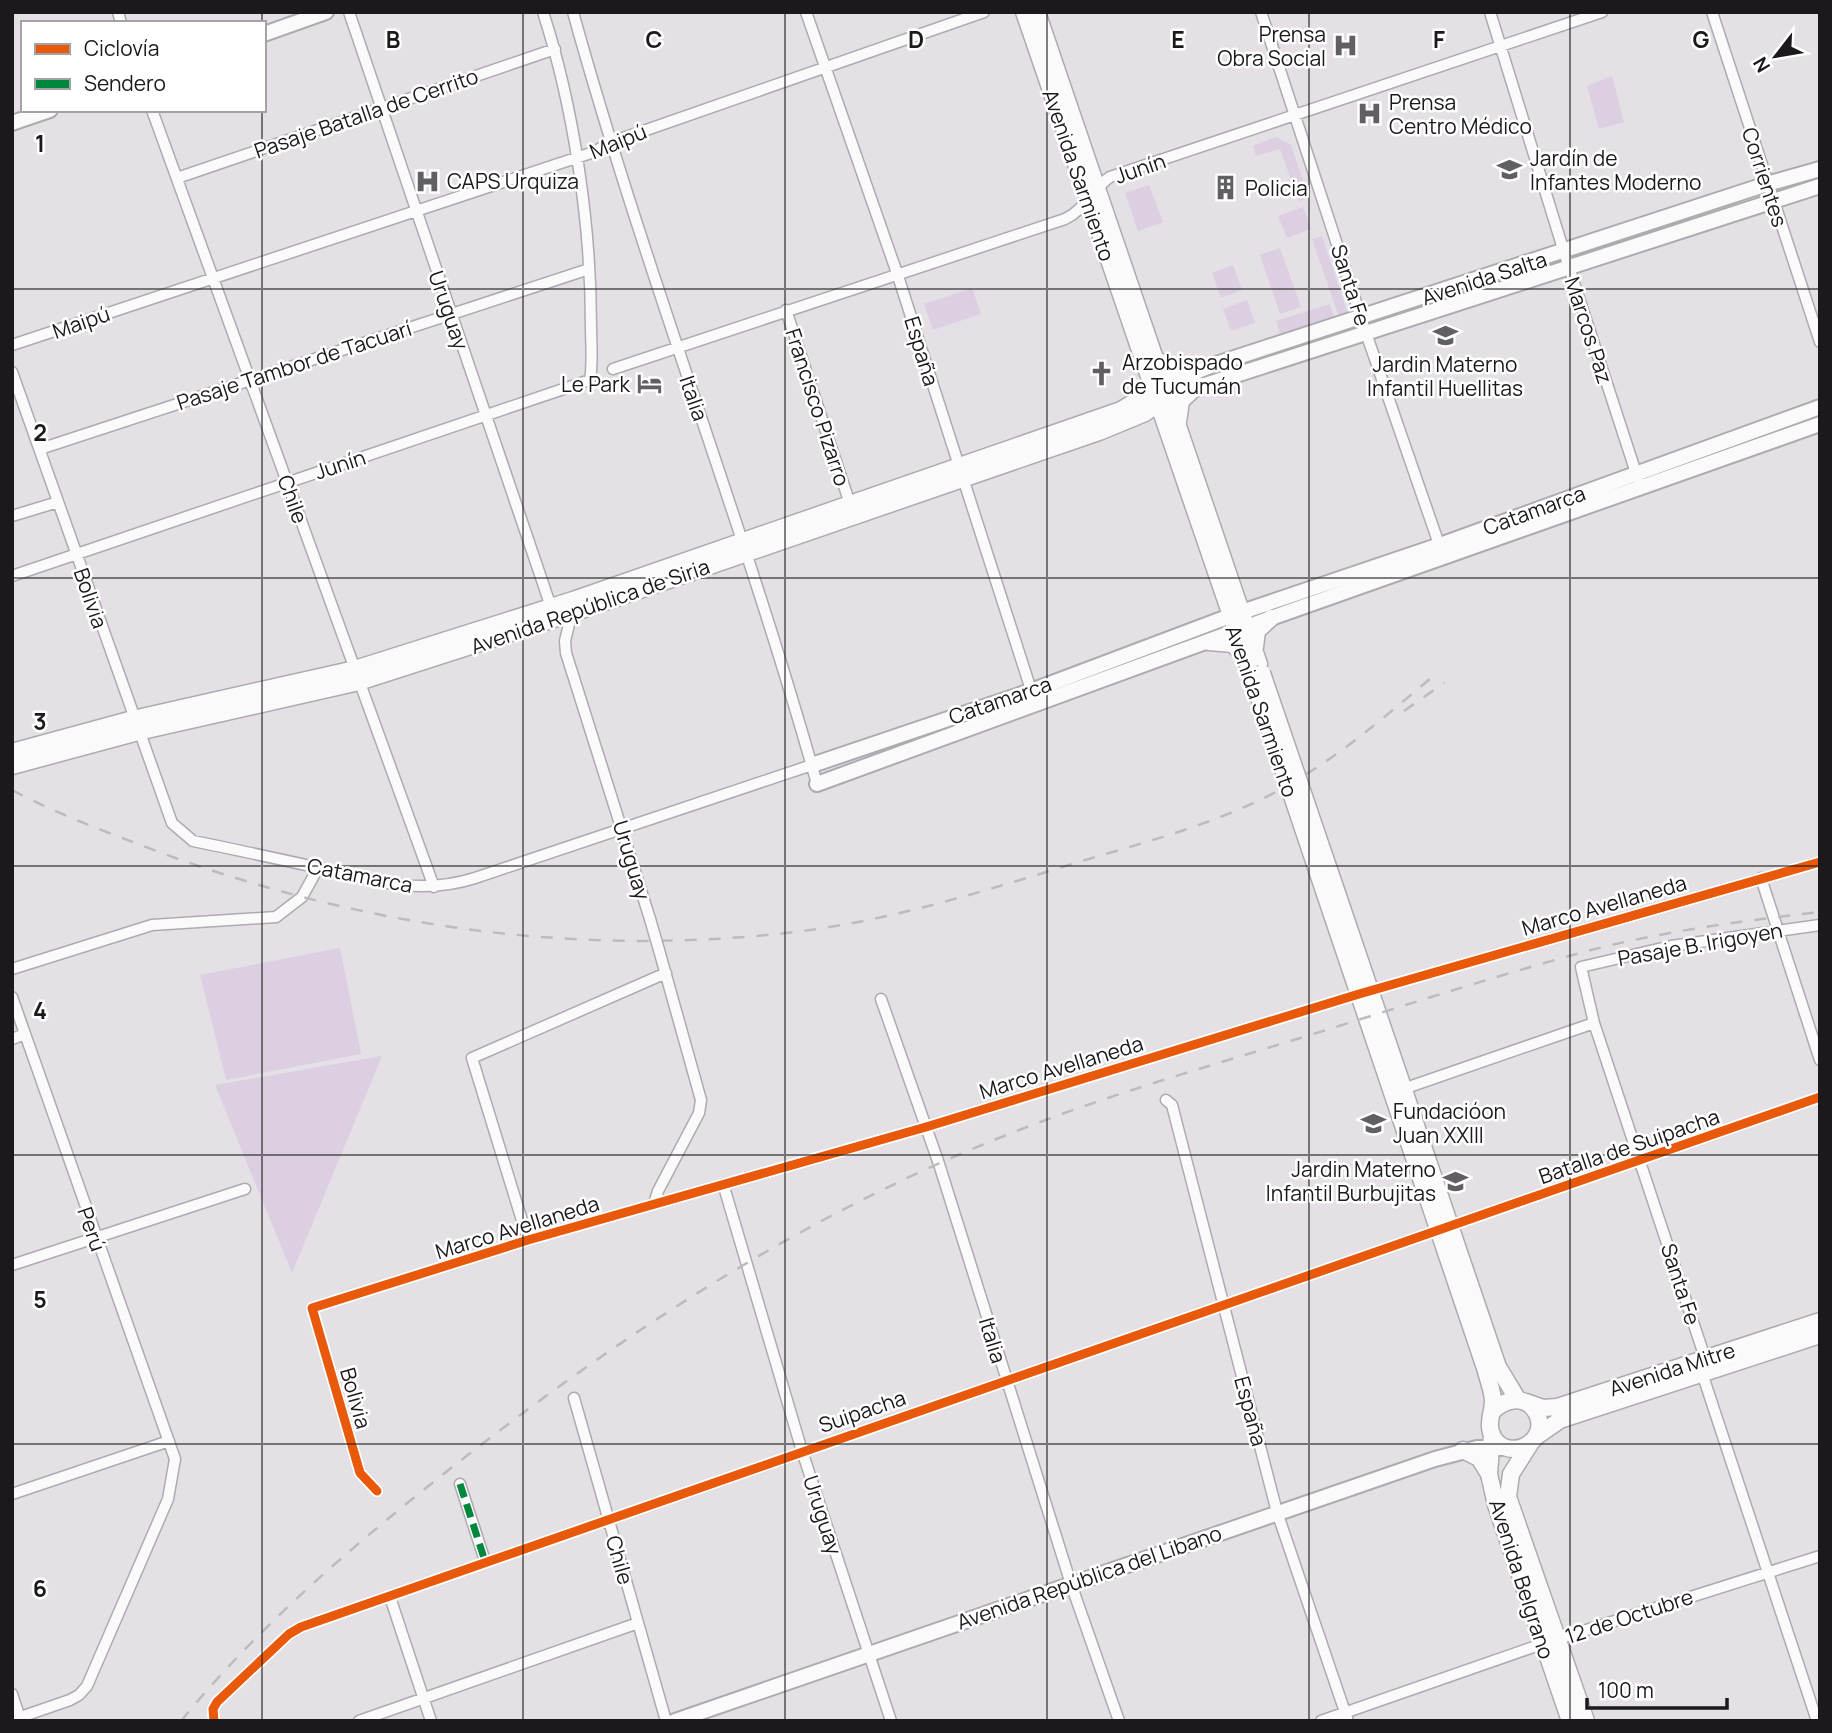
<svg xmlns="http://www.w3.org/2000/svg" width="1832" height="1733" font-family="Manrope,sans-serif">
  <rect width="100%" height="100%" fill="#e4e0e6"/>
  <!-- grass -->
  <path fill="#dbcfe1" d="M1612,76L1624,122L1599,129L1587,86Z
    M1276,137L1291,145L1309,198L1299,201L1280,149L1256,156L1253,146Z
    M1149,185L1163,222L1138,231L1125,193Z
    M1303,207L1311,229L1287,238L1278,216Z
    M1322,236L1348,314L1339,317L1312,239Z
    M1280,248L1301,307L1280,314L1260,255Z
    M1233,265L1242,290L1221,298L1212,273Z
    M972,288L981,314L933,330L924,304Z
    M1247,300L1255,323L1231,331L1223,309Z
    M1330,304L1334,317L1280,334L1276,321Z
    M340,948L361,1054L226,1080L200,975Z
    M382,1056L292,1273L215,1085Z"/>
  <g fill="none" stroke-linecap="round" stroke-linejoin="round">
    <defs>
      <path id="street" d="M118,12L121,23
        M349,12L551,607
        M573,12C645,272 744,524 817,784
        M806,12L897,273L1033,696
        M1261,12L1366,333L1441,550
        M1490,12L1564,252L1638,479
        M1712,12L1820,342
        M152,110L434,887
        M177,178L555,49
        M786,310L850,504
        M12,345L594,152L609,143L984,12
        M613,369L1065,219C1086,209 1092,189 1110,177L1602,12
        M12,372L172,823L193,841C233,849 274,858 315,867C370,880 419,896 475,878L812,765
        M40,449L589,269
        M12,516L58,502
        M12,576L590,380C593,362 591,343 591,326C591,225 574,108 543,12
        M572,612L565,641L566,653L650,919
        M1761,878L1820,1060
        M12,969L152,925L276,917L302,897L318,868
        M12,997L175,1459L168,1499L87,1686L79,1695L70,1700L12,1720
        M881,999L939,1164L1071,1584L1119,1721
        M12,1039L25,1034
        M1403,1089L1594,1023
        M1166,1100L1172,1105L1277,1512L1348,1721
        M724,1187L802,1451L891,1721
        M654,1204L658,1191L699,1113L701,1100L659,950
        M528,1240L472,1058L666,973
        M12,1265L245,1189
        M574,1398L666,1721
        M460,1484L485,1561
        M377,1491L360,1473L312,1308L528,1240L926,1127L1359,994L1820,862
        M12,1494L169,1441
        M390,1597L431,1721
        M12,1694L21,1721
        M214,1721L213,1709L217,1702L289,1634L301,1627L1820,1097
        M359,1721L638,1623
        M1321,1721L1542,1644L1820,1556
        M1817,1721L1702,1373L1705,1358L1594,1023L1581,967L1671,946L1820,925"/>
      <path id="secondary" d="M264,34L326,12
        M12,123L50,110
        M1164,384L1216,364L1767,184L1820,169
        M1168,397L1820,186
        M812,765L1031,691L1230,616L1440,545L1820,407
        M817,784L1271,618L1820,424
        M675,1721L1435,1459L1477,1448H1501"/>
      <path id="primary" d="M1024,12L1249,668
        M1037,12L1259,664
        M1155,359L1176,370L1194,372
        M1178,422L1181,401L1198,385
        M1209,642L1233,644L1243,655
        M1255,647L1257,631L1271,618
        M12,752L133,719L355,669L573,600L1121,410L1164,384
        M12,766L138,732L359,682L573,613L1099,432L1145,413L1168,397
        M1336,890L1498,1367L1518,1400
        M1325,894L1485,1368C1488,1379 1492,1389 1493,1400C1493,1413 1486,1425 1493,1437C1508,1463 1550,1442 1537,1414C1527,1394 1505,1398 1492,1412
        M1526,1402L1543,1408L1557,1407L1820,1321
        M1492,1434L1489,1474L1496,1505L1570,1721
        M1537,1436L1560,1420L1820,1335
        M1530,1444L1511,1474L1508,1497L1586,1721
        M1463,1450L1479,1458L1489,1474"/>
    </defs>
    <!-- street casing -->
    <use href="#street" stroke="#aeabb0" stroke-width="13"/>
    <!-- secondary casing -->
    <use href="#secondary" stroke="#aeabb0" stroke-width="18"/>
    <!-- primary casing -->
    <use href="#primary" stroke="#aeabb0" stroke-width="19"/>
    <!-- street -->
    <use href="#street" stroke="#fbfafb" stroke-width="10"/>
    <!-- secondary -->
    <use href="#secondary" stroke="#fbfafb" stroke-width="14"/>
    <!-- primary -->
    <use href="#primary" stroke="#fbfafb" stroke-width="16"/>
    <!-- rail -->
    <path stroke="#bdbbbd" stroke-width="2.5" stroke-dasharray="12 12" stroke-linecap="butt" d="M1404,711L1444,683
      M12,790C59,815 109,833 159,852C357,925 566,956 777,934C879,924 975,894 1072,864C1151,840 1235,820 1305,775C1352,746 1395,708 1437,673
      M181,1721C261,1623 356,1543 455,1465C617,1338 790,1224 982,1145C1089,1100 1200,1069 1310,1035C1400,1007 1489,978 1580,953C1657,932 1740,921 1820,912"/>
    <defs>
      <path id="street-bridge" d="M650,919L659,950"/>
      <path id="primary-bridge" d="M1249,668L1325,894
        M1262,673L1336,890"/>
    </defs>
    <!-- street-bridge casing -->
    <use href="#street-bridge" stroke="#aeabb0" stroke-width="13" stroke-linecap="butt"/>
    <!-- primary-bridge casing -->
    <use href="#primary-bridge" stroke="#aeabb0" stroke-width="19" stroke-linecap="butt"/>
    <!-- street-bridge -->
    <use href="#street-bridge" stroke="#fbfafb" stroke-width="10"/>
    <!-- primary-bridge -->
    <use href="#primary-bridge" stroke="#fbfafb" stroke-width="16"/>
    <!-- quiet -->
    <path stroke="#00873e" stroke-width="7" stroke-dasharray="14 7" stroke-linecap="butt" d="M460,1484L485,1561"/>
    <defs>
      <path id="cycleway" d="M377,1491L360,1473L312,1308L528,1240L926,1127L1359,994L1820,862
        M214,1721L213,1709L217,1702L289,1634L301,1627L1820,1097"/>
    </defs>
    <!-- cycleway casing -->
    <use href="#cycleway" stroke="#fff" stroke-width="13"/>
    <!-- cycleway -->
    <use href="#cycleway" stroke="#e8590c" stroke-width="9"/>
  </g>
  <!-- grid -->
  <path fill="none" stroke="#1b191c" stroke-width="2" stroke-opacity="0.55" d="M262,12V23M523,12V1721M785,12V1721M1047,12V1721M1309,12V1721M1570,12V1721M262,110V1721M12,289H1820M12,578H1820M12,866H1820M12,1155H1820M12,1444H1820"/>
  <!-- icons -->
  <defs>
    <symbol id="hospital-bare" viewBox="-9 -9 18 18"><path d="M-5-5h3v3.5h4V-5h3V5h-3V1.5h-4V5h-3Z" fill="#615f63" stroke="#fff" stroke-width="2.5" paint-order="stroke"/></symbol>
    <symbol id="school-bare" viewBox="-9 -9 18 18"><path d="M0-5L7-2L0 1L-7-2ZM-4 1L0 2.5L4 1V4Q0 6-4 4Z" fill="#615f63" stroke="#fff" stroke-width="2.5" paint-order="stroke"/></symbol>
    <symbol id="building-bare" viewBox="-9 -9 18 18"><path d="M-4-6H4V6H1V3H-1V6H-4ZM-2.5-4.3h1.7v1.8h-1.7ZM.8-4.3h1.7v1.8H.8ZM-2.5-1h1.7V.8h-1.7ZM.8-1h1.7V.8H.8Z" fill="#615f63" stroke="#fff" stroke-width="2.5" paint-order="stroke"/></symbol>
    <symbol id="church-bare" viewBox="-9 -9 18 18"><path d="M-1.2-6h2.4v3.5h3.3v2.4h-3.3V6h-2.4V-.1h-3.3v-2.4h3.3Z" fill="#615f63" stroke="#fff" stroke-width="2.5" paint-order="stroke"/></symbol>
    <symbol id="hotel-bare" viewBox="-9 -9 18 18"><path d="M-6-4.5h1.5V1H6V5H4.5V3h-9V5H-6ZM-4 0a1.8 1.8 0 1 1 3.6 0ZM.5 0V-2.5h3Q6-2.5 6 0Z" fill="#615f63" stroke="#fff" stroke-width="2.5" paint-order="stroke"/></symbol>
    <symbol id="university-bare" viewBox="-9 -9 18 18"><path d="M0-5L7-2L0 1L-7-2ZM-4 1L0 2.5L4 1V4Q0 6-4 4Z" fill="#615f63" stroke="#fff" stroke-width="2.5" paint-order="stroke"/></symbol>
  </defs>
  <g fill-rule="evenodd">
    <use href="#hospital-bare" x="1328" y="28" width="35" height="35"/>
    <use href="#hospital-bare" x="1352" y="96" width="35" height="35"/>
    <use href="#school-bare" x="1492" y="152" width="35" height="35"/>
    <use href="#hospital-bare" x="410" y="164" width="35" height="35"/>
    <use href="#building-bare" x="1208" y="170" width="35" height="35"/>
    <use href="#school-bare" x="1428" y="318" width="35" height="35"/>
    <use href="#church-bare" x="1084" y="356" width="35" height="35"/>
    <use href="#hotel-bare" x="632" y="366" width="35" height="35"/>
    <use href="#university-bare" x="1356" y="1106" width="35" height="35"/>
    <use href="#school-bare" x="1438" y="1164" width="35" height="35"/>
  </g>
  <g text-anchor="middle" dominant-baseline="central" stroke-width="5" stroke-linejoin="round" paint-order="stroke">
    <!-- poi labels -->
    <g font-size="21" fill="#1b191c" stroke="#fff" text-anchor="start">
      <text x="1326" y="34" text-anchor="end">Prensa<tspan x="1326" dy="24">Obra Social</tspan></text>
      <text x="1389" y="102">Prensa<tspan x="1389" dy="24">Centro Médico</tspan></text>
      <text x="1530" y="158">Jardín de<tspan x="1530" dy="24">Infantes Moderno</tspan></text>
      <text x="447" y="181">CAPS Urquiza</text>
      <text x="1245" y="188">Policia</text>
      <text x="1122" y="362">Arzobispado<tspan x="1122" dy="24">de Tucumán</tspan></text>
      <text x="1445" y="364" text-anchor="middle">Jardin Materno<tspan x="1445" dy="24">Infantil Huellitas</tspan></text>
      <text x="630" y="384" text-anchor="end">Le Park</text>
      <text x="1393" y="1111">Fundacióon<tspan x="1393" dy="24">Juan XXIII</tspan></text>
      <text x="1436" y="1169" text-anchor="end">Jardin Materno<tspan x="1436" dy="24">Infantil Burbujitas</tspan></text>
    </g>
    <!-- street labels -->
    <g font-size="21" fill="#1b191c" stroke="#fff">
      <text transform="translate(366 113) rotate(-19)">Pasaje Batalla de Cerrito</text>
      <text transform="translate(618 141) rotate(-22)">Maipú</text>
      <text transform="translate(1140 168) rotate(-19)">Junín</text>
      <text transform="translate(1079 175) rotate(71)">Avenida Sarmiento</text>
      <text transform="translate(1765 177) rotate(72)">Corrientes</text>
      <text transform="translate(1484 278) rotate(-18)">Avenida Salta</text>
      <text transform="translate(1351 285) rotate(72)">Santa Fe</text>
      <text transform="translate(449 310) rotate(71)">Uruguay</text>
      <text transform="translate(81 322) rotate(-19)">Maipú</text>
      <text transform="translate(1589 330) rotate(72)">Marcos Paz</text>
      <text transform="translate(922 351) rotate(73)">España</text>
      <text transform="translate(294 365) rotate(-18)">Pasaje Tambor de Tacuarí</text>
      <text transform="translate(694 398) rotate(71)">Italia</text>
      <text transform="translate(818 407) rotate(72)">Francisco Pizarro</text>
      <text transform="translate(340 464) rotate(-18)">Junín</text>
      <text transform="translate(293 499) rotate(70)">Chile</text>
      <text transform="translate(1534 510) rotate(-20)">Catamarca</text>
      <text transform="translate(91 598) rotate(71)">Bolivia</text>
      <text transform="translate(590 606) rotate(-19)">Avenida República de Siria</text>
      <text transform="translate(1000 700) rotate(-19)">Catamarca</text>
      <text transform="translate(1262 711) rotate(71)">Avenida Sarmiento</text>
      <text transform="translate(632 860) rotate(73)">Uruguay</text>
      <text transform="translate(360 875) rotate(11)">Catamarca</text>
      <text transform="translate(1604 905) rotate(-16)">Marco Avellaneda</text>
      <text transform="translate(1700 944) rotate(-10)">Pasaje B. Irigoyen</text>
      <text transform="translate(1061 1067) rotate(-17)">Marco Avellaneda</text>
      <text transform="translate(1629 1146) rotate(-19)">Batalla de Suipacha</text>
      <text transform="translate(517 1227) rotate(-17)">Marco Avellaneda</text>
      <text transform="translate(92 1229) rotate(71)">Perú</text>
      <text transform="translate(1681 1284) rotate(72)">Santa Fe</text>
      <text transform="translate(993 1340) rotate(73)">Italia</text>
      <text transform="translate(1672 1369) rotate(-18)">Avenida Mitre</text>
      <text transform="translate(356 1398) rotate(74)">Bolivia</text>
      <text transform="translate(862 1411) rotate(-19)">Suipacha</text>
      <text transform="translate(1251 1411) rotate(75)">España</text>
      <text transform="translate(823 1515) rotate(72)">Uruguay</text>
      <text transform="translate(620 1560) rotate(74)">Chile</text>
      <text transform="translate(1089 1577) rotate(-19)">Avenida República del Libano</text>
      <text transform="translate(1522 1579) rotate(72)">Avenida Belgrano</text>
      <text transform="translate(1629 1616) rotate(-18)">12 de Octubre</text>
    </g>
  </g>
  <g font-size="23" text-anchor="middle" font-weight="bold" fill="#1b191c" stroke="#fff" stroke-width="5" stroke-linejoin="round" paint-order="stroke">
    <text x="393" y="48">B</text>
    <text x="654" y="48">C</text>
    <text x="916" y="48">D</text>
    <text x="1178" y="48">E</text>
    <text x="1439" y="48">F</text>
    <text x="1701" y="48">G</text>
    <text x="40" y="152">1</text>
    <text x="40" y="441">2</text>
    <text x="40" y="730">3</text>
    <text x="40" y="1019">4</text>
    <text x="40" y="1308">5</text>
    <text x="40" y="1597">6</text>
  </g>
  <!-- border -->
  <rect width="1832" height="1733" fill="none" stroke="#1b191c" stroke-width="28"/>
  <!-- legend -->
  <rect x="21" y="21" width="245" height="91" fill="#ffffff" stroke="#a4a3a4" stroke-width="2"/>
  <rect x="35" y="44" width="35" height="10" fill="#e8590c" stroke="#a4a3a4" stroke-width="2"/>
  <text x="84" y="56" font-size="21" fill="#1b191c">Ciclovía</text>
  <rect x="35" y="79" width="35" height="10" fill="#00873e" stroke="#a4a3a4" stroke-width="2"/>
  <text x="84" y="91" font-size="21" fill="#1b191c">Sendero</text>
  <!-- north arrow -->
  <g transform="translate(1776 56) rotate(239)" stroke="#ffffff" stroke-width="5" paint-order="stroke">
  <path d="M0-5L12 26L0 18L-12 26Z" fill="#1b191c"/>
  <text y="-10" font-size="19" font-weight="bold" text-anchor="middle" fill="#1b191c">N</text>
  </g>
  <!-- scale -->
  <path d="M1587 1698v10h140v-10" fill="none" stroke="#1b191c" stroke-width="3.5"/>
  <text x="1598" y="1698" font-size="21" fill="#1b191c" stroke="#ffffff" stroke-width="5" paint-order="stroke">100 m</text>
</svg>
